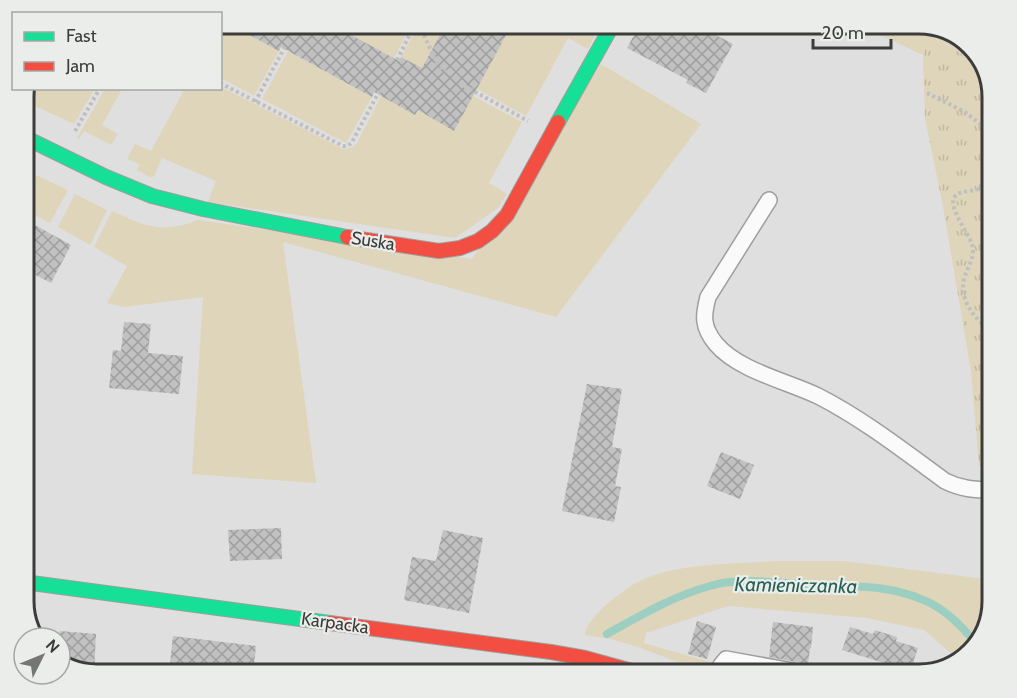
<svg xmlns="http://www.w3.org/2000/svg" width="1017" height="698" font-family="Cabin,sans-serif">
  <defs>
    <pattern id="park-tufts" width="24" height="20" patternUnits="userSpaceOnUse" patternTransform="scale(1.5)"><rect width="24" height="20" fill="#dfd5ba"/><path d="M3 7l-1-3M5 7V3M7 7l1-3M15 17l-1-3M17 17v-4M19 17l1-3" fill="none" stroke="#c0b8a1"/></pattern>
    <pattern id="building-cross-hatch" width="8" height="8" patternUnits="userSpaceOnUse" patternTransform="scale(1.5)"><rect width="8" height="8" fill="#c0c1c0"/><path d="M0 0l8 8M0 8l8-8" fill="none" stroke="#9d9e9d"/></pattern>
  </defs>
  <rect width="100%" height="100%" fill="#dedfde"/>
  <!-- grass -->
  <path fill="#dfd5ba" d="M220,24H238L236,28L279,51L254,96L221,78Z
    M358,24H412L394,58L352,36Z
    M419,24H446L436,43L442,79L401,57Z
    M503,24H601L588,49L568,38L526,116L457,78Z
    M865,24H920L961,37L983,61L985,66L932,36L923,55L867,29Z
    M288,51L372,97L346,143L262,99Z
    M601,64L701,124L556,317L283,242L316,483L192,474L203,297L124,307L107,303L127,266L94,247L112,211C147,227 161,234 198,220L472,259Z
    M221,87L343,149L353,147L357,143L381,96L415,114L418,110L454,130L473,96L522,122L489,183L507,194L498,208L455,238L208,202L216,181L162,158L154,176L151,178L137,170L139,164L127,159L135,144L151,151L184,90L182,89L220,88Z
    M26,89V88L95,89L74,124L24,101Z
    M105,89H122L102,125L118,134L111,145L84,131L79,139L77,138Z
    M29,172L68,190L50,223L24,209V180Z
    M75,194L107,210L90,245L58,227Z
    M774,561H844L993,580V601L980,642L959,660L924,630L867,618L728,606L646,633L644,643L713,663L708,674L641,648L611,639L585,635C587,622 597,614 606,605C618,595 630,585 644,579C680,563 734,564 774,561Z"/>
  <!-- park -->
  <path fill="url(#park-tufts)" d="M931,36L985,66L993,97V466H979L971,371L942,201L925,119L923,55Z"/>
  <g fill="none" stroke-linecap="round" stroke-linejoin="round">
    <!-- stream -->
    <path stroke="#9ccec1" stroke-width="8" d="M607,634C640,616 673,596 710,586C743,576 780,584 814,585C852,587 885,584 921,599C943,607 963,627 977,645
      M533,674L537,672"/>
  </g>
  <!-- building -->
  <path fill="url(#building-cross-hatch)" d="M229,24H331L399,61L401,57L422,68L446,24H512L454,131L418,110L415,115L374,92L372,97L281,47L279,51Z
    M640,24H695L733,44L706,93L686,83L688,80L627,48Z
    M24,219L71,245L51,283L24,269Z
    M124,322L151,324L148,353L183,356L179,394L109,388L113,350L121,351Z
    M587,384L622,389L612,447L622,449L615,486L621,487L614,522L562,511Z
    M721,452L754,465L740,499L707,486Z
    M281,528L282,559L230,561L228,530Z
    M443,530L483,538L469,613L404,600L412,557L436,561Z
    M697,621L716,627L707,659L688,654Z
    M773,622L813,627L811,648H810L808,664L769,657Z
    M850,627L873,634L875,630L897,637L896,641L918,648L910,671L842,650Z
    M60,631L96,634L94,673L60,663Z
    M173,636L256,646L253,674L169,673Z"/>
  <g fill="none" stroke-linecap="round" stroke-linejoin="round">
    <defs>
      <path id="lane" d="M769,200L708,297C703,316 702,327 716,344C739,371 787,381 818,396C863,419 904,451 945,481C961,489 975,490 993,490
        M718,674L721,665L726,659L809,674"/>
      <path id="fast" d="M558,122L613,24
        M24,137L106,177L152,196L203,209L347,237
        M24,582L330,623"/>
      <path id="jam" d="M347,237L439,251L460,248L478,241L492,231L507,215L558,122
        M330,623L551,652L585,658L643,674"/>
    </defs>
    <!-- lane casing -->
    <use href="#lane" stroke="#9d9e9d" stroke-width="18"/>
    <!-- fast casing -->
    <use href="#fast" stroke="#9d9e9d" stroke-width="16"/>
    <!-- jam casing -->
    <use href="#jam" stroke="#9d9e9d" stroke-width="16"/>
    <!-- path -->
    <path stroke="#bebfbe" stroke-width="4" stroke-dasharray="3 3" stroke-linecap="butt" d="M419,24L437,64L446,71
      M350,34L356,24
      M397,60L415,24
      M220,83L343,146H348L352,142L380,90
      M459,83L528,121
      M927,93L965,112L993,134
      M255,102L286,45
      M24,103L34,108
      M75,131L100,88
      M993,178C980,197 960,186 954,198C949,208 968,233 972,244C976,258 967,267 964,279C959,303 977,320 993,334"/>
    <!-- lane -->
    <use href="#lane" stroke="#fafafa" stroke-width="15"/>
    <!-- fast -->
    <use href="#fast" stroke="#16e098" stroke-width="14"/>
    <!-- jam -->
    <use href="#jam" stroke="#f24e42" stroke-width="14"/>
  </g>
  <g text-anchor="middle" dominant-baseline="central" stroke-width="4.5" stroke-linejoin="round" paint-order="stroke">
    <!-- street labels -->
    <g font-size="18" fill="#3c3d3b" stroke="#ebedea">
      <text transform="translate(373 241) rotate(9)">Suska</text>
      <text transform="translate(335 623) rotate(8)">Karpacka</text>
    </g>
    <!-- water labels -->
    <g font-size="20" font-style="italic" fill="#266054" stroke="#ebedea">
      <text transform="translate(796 585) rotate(1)">Kamieniczanka</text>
    </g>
  </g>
  <!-- crop -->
  <path d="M0 0H1017V698H0ZM97 34H919A63 63 0 0 1 982 97V601A63 63 0 0 1 919 664H97A63 63 0 0 1 34 601V97A63 63 0 0 1 97 34Z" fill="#ebedea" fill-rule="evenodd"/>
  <path fill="none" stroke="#3c3d3b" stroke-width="3" d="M97 34H919A63 63 0 0 1 982 97V601A63 63 0 0 1 919 664H97A63 63 0 0 1 34 601V97A63 63 0 0 1 97 34Z"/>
  <!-- legend -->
  <rect x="12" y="12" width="210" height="78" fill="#ebedea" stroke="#a5a7a4" stroke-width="1.5"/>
  <rect x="24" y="32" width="30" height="9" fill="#16e098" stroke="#a5a7a4" stroke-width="1.5"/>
  <text x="66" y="42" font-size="18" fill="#3c3d3b">Fast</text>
  <rect x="24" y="62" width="30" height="9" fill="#f24e42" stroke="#a5a7a4" stroke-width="1.5"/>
  <text x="66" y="72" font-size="18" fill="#3c3d3b">Jam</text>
  <!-- north arrow -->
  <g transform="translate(42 656) rotate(47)"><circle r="28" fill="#ebedea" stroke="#a5a7a4" stroke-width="1.5"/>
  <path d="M0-4.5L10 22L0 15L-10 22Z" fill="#757674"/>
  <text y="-9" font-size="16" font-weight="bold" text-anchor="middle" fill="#3c3d3b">N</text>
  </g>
  <!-- scale -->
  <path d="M813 39v9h78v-9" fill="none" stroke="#3c3d3b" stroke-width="3"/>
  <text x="822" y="39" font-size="18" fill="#3c3d3b" stroke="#ebedea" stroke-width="4.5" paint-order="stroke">20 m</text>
</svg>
